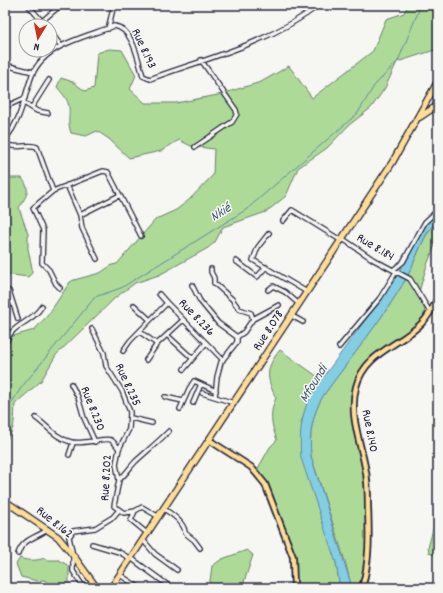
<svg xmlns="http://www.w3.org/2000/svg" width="443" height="593" font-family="Dekko,sans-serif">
  <rect width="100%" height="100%" fill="#f6f6f2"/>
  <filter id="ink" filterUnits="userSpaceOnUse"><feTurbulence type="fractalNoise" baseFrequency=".025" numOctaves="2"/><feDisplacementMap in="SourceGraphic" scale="8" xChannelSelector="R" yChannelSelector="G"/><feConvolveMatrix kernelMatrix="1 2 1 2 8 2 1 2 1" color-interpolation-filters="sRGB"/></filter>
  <g filter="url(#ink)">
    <!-- green -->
    <path fill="#aeda98" stroke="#687e6a" d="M408,5H438V49L397,62L385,88L371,108L349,125L327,148L298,168L286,196L266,212L223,227L215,242L208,248L159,275L135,283L115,298L56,355L41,381L15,404C14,416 16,432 5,440V342L10,337L34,330L48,315L70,282L74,280L100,273L112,265L117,264L156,219L176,210L189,200L213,175L214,149L191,146L179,140L161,151L129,158L109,139L97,131L86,136L71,133C67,121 70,117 69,107C68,99 62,93 57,87L61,78L73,82L85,91L94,88L97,53L109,49L122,50L136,75L130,89L145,103H176L218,95L261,82L289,66L312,98L373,51L386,19L404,13Z
      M6,178H22C32,192 26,195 19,208L28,234V249L32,268V273L28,277L5,274Z
      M438,221V238L427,265L418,295L425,310L421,324L387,348L359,375L353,407L366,468L369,541L362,588H350V581L345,561L311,456C309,434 312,415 323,396C351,357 383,319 407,277C415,263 425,229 438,221Z
      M280,350L321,379L313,391L301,422L336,563L340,588H292L291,557L270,496L256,472L270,447L277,440C271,424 269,413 276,398C266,378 265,368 280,350Z
      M433,529H438V556L429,553L428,548Z
      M247,550L253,555L242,588H209L212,566L222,559Z
      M20,558C27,561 36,561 45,558L47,560H59L69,566V585L58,584L49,586L45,580L37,581L21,577L16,564Z"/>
    <!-- water -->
    <path fill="#84cee4" stroke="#5d89a0" d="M438,212V221C424,229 415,263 407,277C383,319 351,357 323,396C312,415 309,434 311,456L350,581V588H340L336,563L301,458C299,434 301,412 313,391L377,304L398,273L425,224Z"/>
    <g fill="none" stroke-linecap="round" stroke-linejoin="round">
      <!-- stream -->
      <path stroke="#5d89a0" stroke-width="1" d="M5,413L21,388L95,297L121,288L247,209L358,113L374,86L398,61L421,5"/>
      <defs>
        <path id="minor" d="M28,5L46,26
          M42,21L61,5
          M108,29L114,5
          M50,31L61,46
          M39,50L44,57
          M5,65L33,72
          M24,103L37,111L48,113
          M5,107L25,98
          M32,107L49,80
          M5,140C21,119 22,105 30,81C40,45 83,38 114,26C133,28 138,60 143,76L150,79C208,58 270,43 319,5
          M5,144C19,150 29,143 37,147L53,191L103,171L108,172L141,236
          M195,147L232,122L237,114L236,110L201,60
          M67,185L80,215L82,228L97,259
          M53,191L33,208L43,230L42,263L49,270L56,284L60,288
          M80,215L120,195
          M283,221L292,210L342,241
          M269,233L258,247L253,260L307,292
          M343,239L374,260L410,279L430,312
          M236,261L257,277L266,267
          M211,269V272L214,278V283L232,299L239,309L251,313L253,319
          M393,270L403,262L425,222L438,210
          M192,285L200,301L218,323L237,337
          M268,290L273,286L285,292L299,304
          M5,291H9L18,319
          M159,294L167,303
          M134,305L150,320
          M292,316L303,322
          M92,329L104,353L106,366L122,391L130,412L129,429L119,449
          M140,332L157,344L183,320
          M167,335L192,358
          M5,347C9,323 31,325 42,306
          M339,347L380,298L396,272
          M123,351L130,341L167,303L223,360
          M146,360L157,344
          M184,369L206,343
          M71,384L78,397L84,418L95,442
          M202,393L215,397
          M165,397L183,401
          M193,403L201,384
          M234,403L215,397L217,377L221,362L237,342V337L244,332L253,319L279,305
          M180,409L189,389L194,381L216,391
          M36,418C48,427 56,438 71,442C83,445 106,437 111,440C114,442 117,446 119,449L116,464L119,480L114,506L124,513L135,511L142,507L159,517
          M131,418L152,423
          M69,455L73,443
          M119,480C126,474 130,467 136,461C147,451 158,442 169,431
          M164,509C172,514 185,523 185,533L194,540L200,548
          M135,511L131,520L148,534
          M143,540L155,554L177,570
          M92,544L119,552L131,559
          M72,551L69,537L73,531L95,528L113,517L119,510
          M18,554C23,538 37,538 48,529
          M73,555V571L84,588
          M131,558L169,586
          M120,575L140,588"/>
        <path id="major" d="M209,440L251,467L265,484L293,557L294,588
          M362,588C370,561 369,534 368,507C368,494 368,480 365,467C360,440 349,415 356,387C365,352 400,346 422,323C429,316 434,306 438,297"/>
        <path id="highway" d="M420,117L438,105
          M5,501L58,537L73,555L97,588
          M111,588L392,163L438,81"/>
      </defs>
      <!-- minor casing -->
      <use href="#minor" stroke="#22223b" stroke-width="6"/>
      <!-- major casing -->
      <use href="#major" stroke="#22223b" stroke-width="8"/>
      <!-- highway casing -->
      <use href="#highway" stroke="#22223b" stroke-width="8"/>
      <!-- minor -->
      <use href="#minor" stroke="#f6f6f2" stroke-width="3.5"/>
      <!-- major -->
      <use href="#major" stroke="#fedd96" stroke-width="4.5"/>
      <!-- highway -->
      <use href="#highway" stroke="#fedd96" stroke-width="5.5"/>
    </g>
  </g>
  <g text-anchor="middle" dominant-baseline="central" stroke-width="3" stroke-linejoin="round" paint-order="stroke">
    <!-- street labels -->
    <g font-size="13" fill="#22223b" stroke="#f6f6f2">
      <text transform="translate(143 49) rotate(65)">Rue 8.193</text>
      <text transform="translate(375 248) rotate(31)">Rue 8.184</text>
      <text transform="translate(196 318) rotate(46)">Rue 8.236</text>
      <text transform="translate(269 331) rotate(-57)">Rue 8.078</text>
      <text transform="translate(127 385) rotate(65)">Rue 8.235</text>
      <text transform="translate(92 409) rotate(68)">Rue 8.230</text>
      <text transform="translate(369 431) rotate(79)">Rue 8.140</text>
      <text transform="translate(107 478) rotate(-87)">Rue 8.202</text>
      <text transform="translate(54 523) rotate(39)">Rue 8.162</text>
    </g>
    <!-- water labels -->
    <g font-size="14" font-style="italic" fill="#3f566e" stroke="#f6f6f2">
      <text transform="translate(221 213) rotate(-32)">Nkié</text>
      <text transform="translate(314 384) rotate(-58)">Mfoundi</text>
    </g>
  </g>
  <!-- margin -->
  <rect width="443" height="593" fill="none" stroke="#f6f6f2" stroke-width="20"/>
  <rect x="10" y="10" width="423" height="573" fill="none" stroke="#22223b" stroke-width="1.5" filter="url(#ink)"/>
  <!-- north arrow -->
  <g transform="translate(38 38) rotate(190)"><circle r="19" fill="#f6f6f2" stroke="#a1a1a9"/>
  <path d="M0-3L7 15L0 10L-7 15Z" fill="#c8321e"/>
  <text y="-6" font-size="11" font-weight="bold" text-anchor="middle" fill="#22223b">N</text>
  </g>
</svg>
